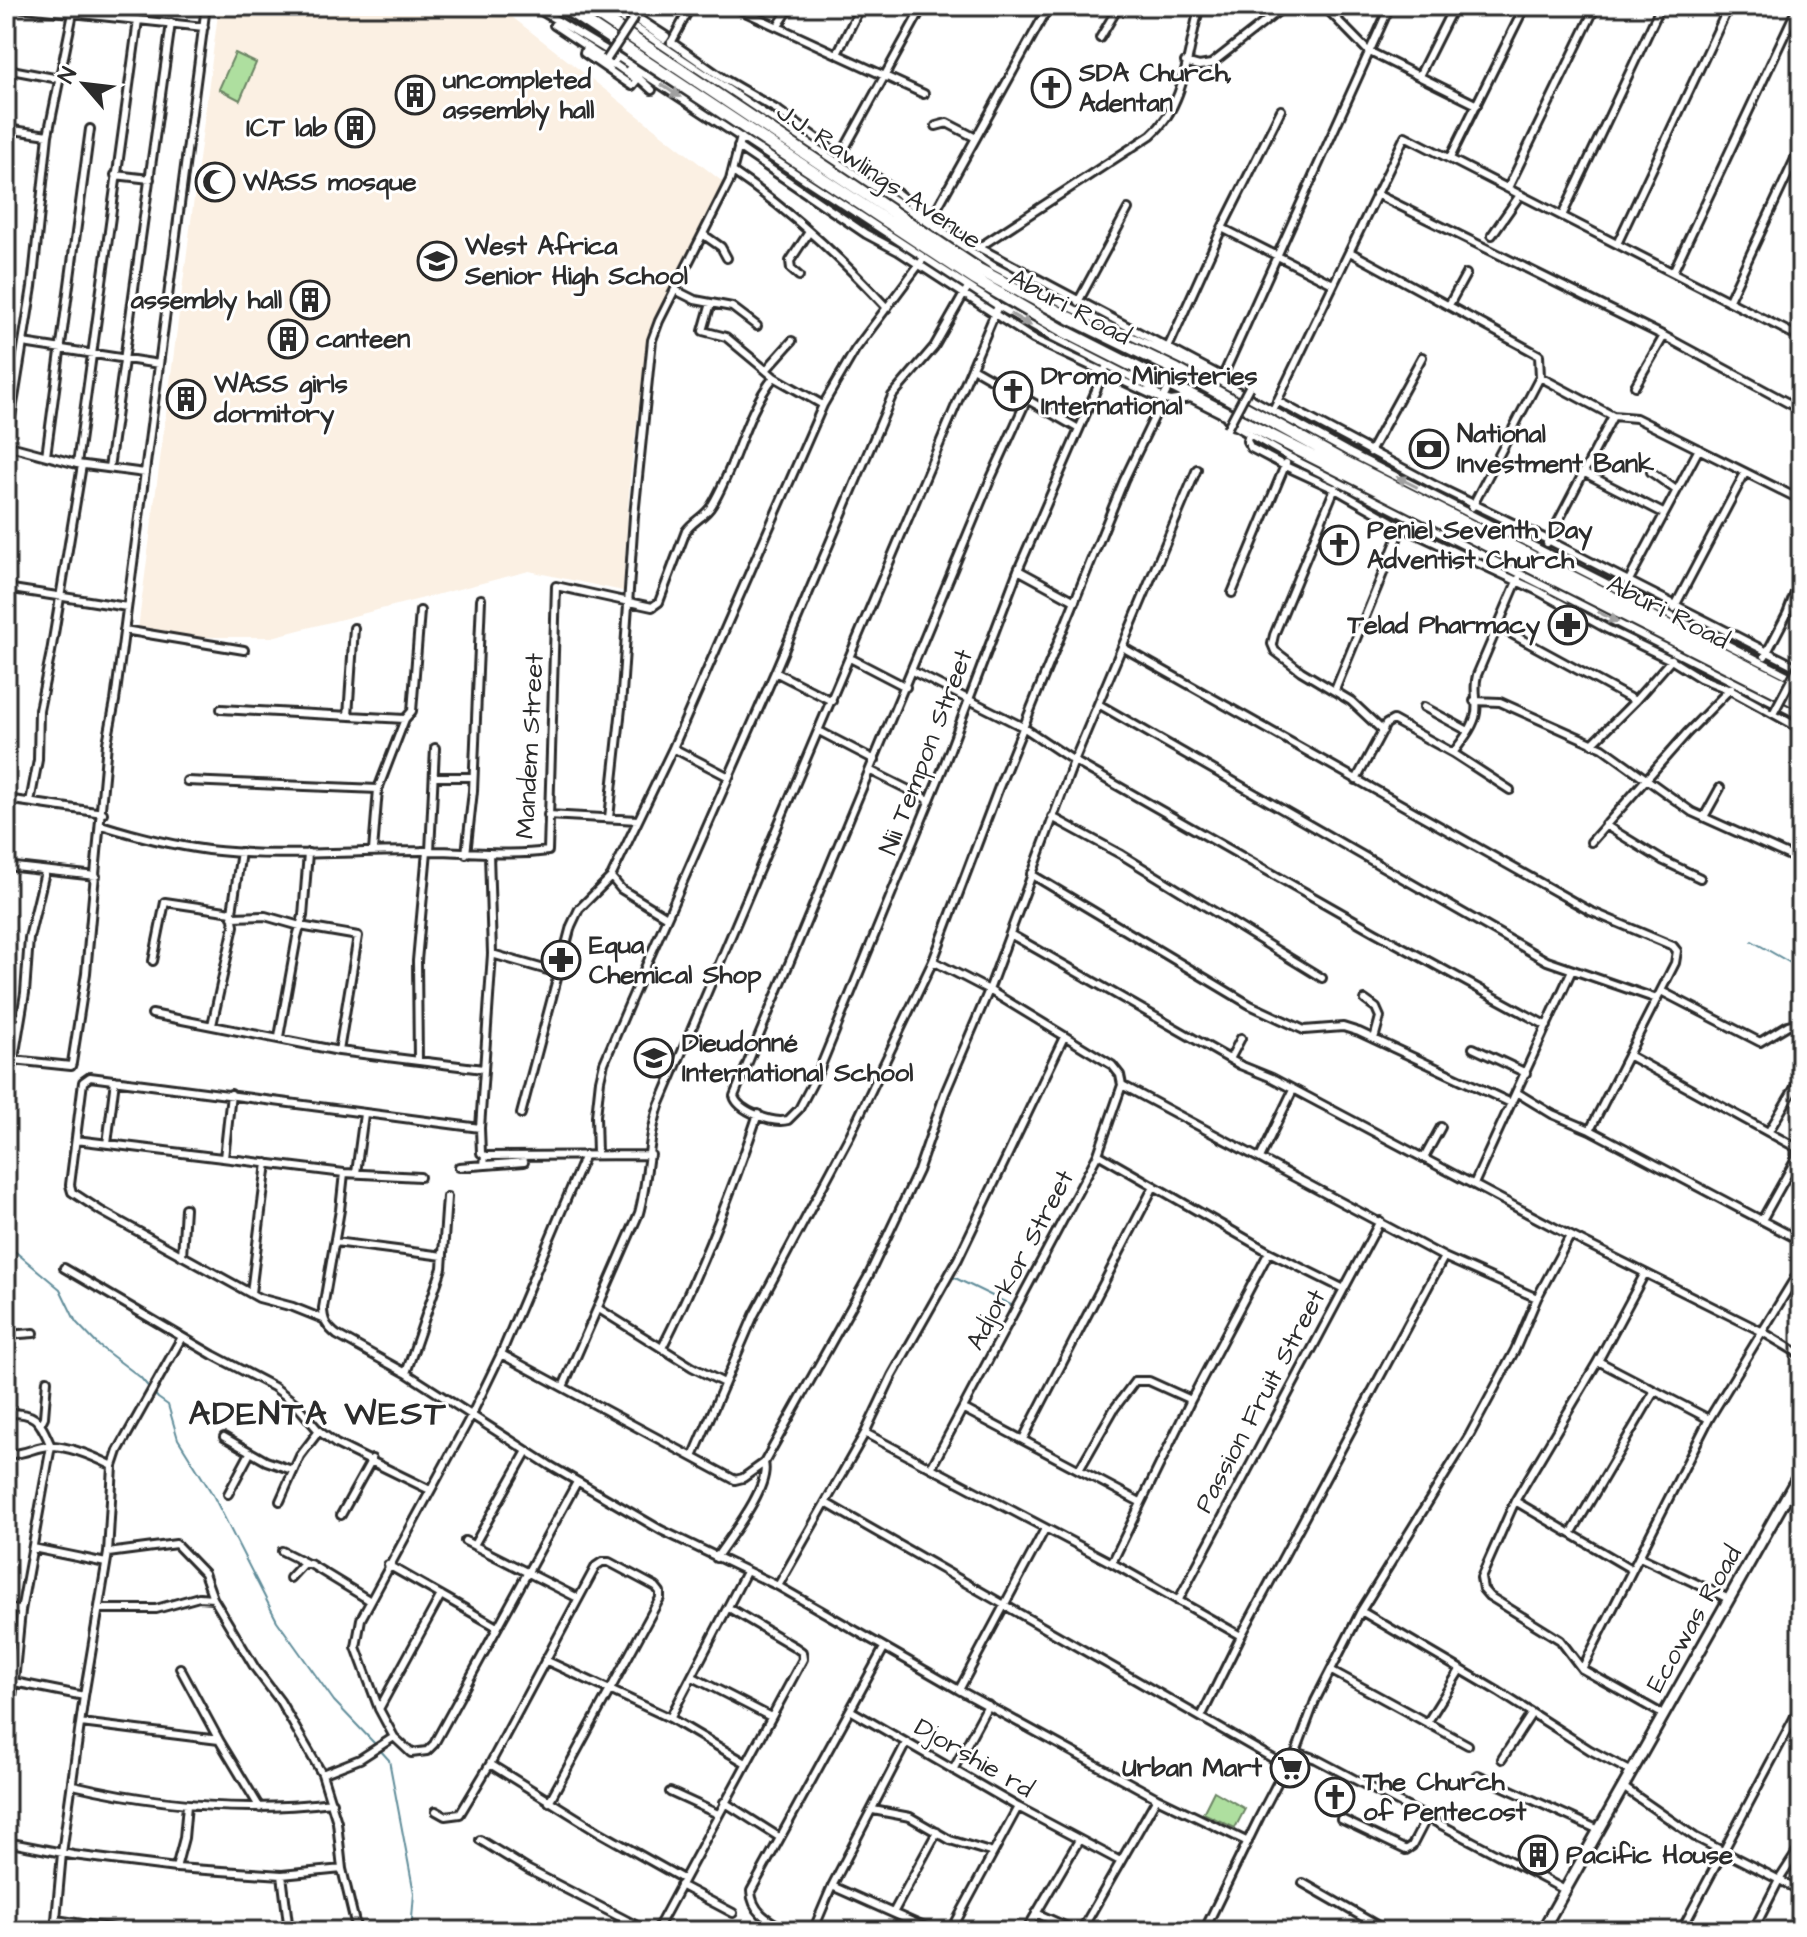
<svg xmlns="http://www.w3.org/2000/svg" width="1807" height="1937" font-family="'Architects Daughter',sans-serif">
  <rect width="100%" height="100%" fill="#fff"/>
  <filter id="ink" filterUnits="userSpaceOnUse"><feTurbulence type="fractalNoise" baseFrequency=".0125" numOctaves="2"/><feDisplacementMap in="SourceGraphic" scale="16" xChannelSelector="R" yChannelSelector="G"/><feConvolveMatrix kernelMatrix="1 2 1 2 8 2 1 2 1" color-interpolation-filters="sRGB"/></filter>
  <g filter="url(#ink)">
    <!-- built -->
    <path fill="#fbf0e3" d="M219,6H498L728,186L648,335L630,477L623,591L529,571L272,637H192L138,629Z"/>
    <!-- green -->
    <path fill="#aedf9f" stroke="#6c8565" stroke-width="2" d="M235,53L256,63L240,100L219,89Z
      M1214,1791L1245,1809L1235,1828L1203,1813Z"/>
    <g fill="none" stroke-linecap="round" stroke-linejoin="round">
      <!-- stream -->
      <path stroke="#628e9b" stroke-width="2" d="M1752,941L1801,969
        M6,1132L12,1140L6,1161
        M6,1233L12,1249L60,1289L76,1322L99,1346L140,1377L158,1398L168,1405L178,1439L213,1495L277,1621L334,1701L376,1745
        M951,1276L1013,1306
        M380,1750L389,1760L414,1893L411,1931"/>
      <defs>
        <path id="street" d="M6,6L204,27
          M533,6L618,57L998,306L1051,336L1147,385L1163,399L1171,401L1191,398
          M603,6L993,266L1074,309L1183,361L1350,453L1801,682
          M616,6L664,39L666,36L635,16
          M625,6L638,14
          M732,6L924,94
          M1184,6L1198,13
          M1324,6L1368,51L1477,105
          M554,25L599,55L609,58
          M778,26L791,6
          M1100,38L1119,6
          M671,42L724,79L779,111L856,167L874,175L923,213L978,247L1223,377
          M671,43L691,6
          M837,54L861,6
          M607,59L637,80L632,86L584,53L585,50L611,66L618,57
          M1185,62L1199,66L1211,64L1285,6
          M6,69L59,79
          M629,69L652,90
          M1419,76L1454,6
          M936,126L947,123L976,138
          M6,129L48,135
          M738,147L866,234L898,251L1033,339L1159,398
          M840,157L923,6
          M1450,158L1525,6
          M733,172C791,211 839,256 887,308
          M115,175L150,179
          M1508,188L1596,6
          M1376,194L1664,336L1801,410
          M1562,216L1661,6
          M930,221L1049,6
          M1222,228L1333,284
          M704,235L721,247L727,258
          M1492,235L1520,195
          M1617,244L1729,6
          M978,248L1151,135C1187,104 1187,49 1200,6
          M1350,252L1539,355L1540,377L1472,507
          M1673,272L1798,6
          M799,276L791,269L790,261L809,232
          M675,290L695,300L732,307L757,326
          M1729,300L1801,146
          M1078,302L1128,209
          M711,303L703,331L726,337L774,377L823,405
          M1449,305L1466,274
          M23,343L159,364
          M1167,350L1222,228L1281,110
          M972,368L1079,429
          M766,370L792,341
          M1540,377L1613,416L1636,418L1801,500
          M1222,378L1390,6
          M1635,386L1664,336
          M1027,399L991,478L734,1096C738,1111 773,1124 788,1120L799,1109L818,1073L943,768L1018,570L1107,365
          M1277,401L1436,486L1548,540L1801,669
          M1273,410L1405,136L1801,338
          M1227,418L1232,424L1289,457L1801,716
          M1249,434L1247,441L1251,448L1285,466L1335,489L1402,527L1538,591L1607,629L1671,660L1700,678L1730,690L1801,729
          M6,445L77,464L145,473
          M6,448L32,287L48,135L73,13
          M1370,452L1422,357
          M46,456L90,129
          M77,464L138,20
          M109,468L171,23
          M1583,472L1663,513
          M1651,472L1676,490
          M1335,488L1274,635L1272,644L1275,651L1301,671L1351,701L1383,731
          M1547,543L1613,416
          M1018,570L1075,601
          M1627,584L1699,449
          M6,588L127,607
          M1232,593L1286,463
          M1674,608L1745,473
          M1497,626L1635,701
          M124,630L244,650
          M1122,647L1590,911L1673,946L1677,951L1675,963L1590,1130
          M1765,656L1787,614L1801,577
          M850,658L906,687
          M912,671L1023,727L1074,761L1375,932L1547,1026
          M775,672L832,701
          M1335,690L1402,527
          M1474,701L1500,702L1603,748L1692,812L1801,861
          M1100,705L1547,961L1657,999
          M1424,707L1468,731
          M221,709L405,719
          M348,716L354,628
          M819,731L875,760
          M1592,744L1635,701L1672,659
          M673,748L729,777
          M1453,753C1461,742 1474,727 1476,713C1478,700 1473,689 1477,675L1518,579
          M871,771L929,800
          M434,777H473
          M1356,780L1386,724L1393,720L1453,753L1510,790
          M187,781L378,789
          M6,799L103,813
          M30,802L38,760L39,710L51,652L82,465
          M548,815L638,820
          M1052,817L1122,855L1322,978
          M1704,817L1720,788
          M609,818L621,708L634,516L652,340L659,321L730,180L741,137
          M101,825C136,836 171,845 208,850C278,858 350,851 421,851C463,850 506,857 548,851L556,586L652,607L659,602L686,531C694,520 705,517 712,505C737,464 744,415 774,377
          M1605,825L1662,860L1700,878
          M1591,842L1687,733L1731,688
          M373,851L378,789L405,719L412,711L420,611
          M430,851L435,748
          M466,854L473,791L481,599
          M6,866L96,876
          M1031,874L1250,1005L1304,1030L1343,1027L1359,1032L1511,1103
          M611,877L621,889L667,917
          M232,917L265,916L300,926L358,936L339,1051
          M1010,934L1240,1065L1272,1078L1563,1232L1761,1331L1801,1355
          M492,954L558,973
          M153,961L165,902L232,912
          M1661,991L1760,1042L1788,1025L1801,1022
          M1365,1000L1376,1008L1380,1017L1374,1039
          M152,1014L339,1051L483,1069
          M212,1025L234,926L232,912L241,852
          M279,1037L297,937L303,916L308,853
          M1473,1048L1526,1073
          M1628,1055L1797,1148L1796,1159L1762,1220
          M1230,1059L1241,1038
          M13,1060L71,1066L72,1063L86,973L107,743L115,701L206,6
          M418,1061L417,961L427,851
          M1122,1085L1444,1257L1537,1298
          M1516,1092L1552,1114L1590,1130L1801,1241
          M6,1106L25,993L29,938L45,872
          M521,1114L571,926L579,909L611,877L673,748L823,405L855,350L924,258
          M1769,1131L1801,1077
          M76,1140L344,1173L420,1177
          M107,1144L115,1080
          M597,1154L596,1116L600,1080L604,1063L630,1002L775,672L892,396L934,347L968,287
          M1098,1154L1269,1252L1342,1288
          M485,1156L651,1155
          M224,1158L231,1094
          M1260,1158L1293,1090
          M1424,1158L1441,1127
          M484,1165L485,1156L481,1153L480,1128L492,954L489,853
          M459,1167L524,1162
          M344,1173L340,1210L323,1308C323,1321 327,1327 337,1335L406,1373L549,1465L661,1530L778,1586L959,1690L1157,1798L1248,1842
          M356,1173L364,1114
          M1474,1184L1572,970
          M335,1242L443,1256
          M182,1256L185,1208
          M64,1268L213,1355L274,1387L295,1403L319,1431L336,1444L430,1490
          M1645,1273L1598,1361L1515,1501L1481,1578L1483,1589L1489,1596L1560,1640L1582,1669L1664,1715
          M251,1293L267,1163
          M599,1309L692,1367L724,1383
          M323,1319L293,1307L259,1298L101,1211L72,1192L70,1185L83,1082L90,1077L480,1128
          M6,1335L34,1333
          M662,1348C699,1275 732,1191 758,1114
          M501,1354L735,1480L743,1478L764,1463L868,1277L918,1171L945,1093L989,990L1074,761L1197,469
          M1598,1361L1709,1419
          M406,1373L442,1268L447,1197
          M563,1387L639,1213C649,1177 647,1141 659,1106L998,306
          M964,1409L1140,1502
          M6,1413C37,1412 39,1420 51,1446L21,1611L14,1682
          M41,1423L44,1417L47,1380
          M865,1433L1112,1563L1241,1636
          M224,1437L266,1461L292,1470
          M1023,1439L1154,1186
          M12,1454C26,1454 37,1446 50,1446C71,1446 95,1457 113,1466
          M693,1457L754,1315L850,1135L933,961L999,787L1124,480L1177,370
          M931,1468L1098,1154L1122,1085L1120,1075L1112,1065L989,990L933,961
          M1079,1470L1114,1409L1135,1381H1149L1191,1400
          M228,1494L250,1453
          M280,1501L300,1456L319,1431
          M1515,1501L1631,1569
          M826,1503L1286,1766
          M341,1515L372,1459
          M1571,1534L1654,1392
          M465,1541L578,1598
          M474,1545L527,1451
          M33,1548L106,1563
          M282,1551L306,1563
          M108,1553L176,1544L204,1573L213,1598L255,1668L280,1701L322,1774L337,1822L342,1869L357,1931
          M1640,1557L1729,1599
          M716,1558C730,1537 771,1486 764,1463
          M1112,1563L1191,1400L1269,1252
          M388,1565L497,1627
          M290,1578L303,1564H310L369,1600
          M778,1586L865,1433L892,1376L958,1259L1064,1037
          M1178,1601L1380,1221
          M6,1607L21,1611
          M99,1609H156L199,1597L213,1598
          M1361,1611L1499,1692L1590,1750L1632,1772
          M545,1660L670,1718L746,1763
          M180,1668L219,1740
          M1582,1669L1709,1419L1801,1268
          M1332,1671L1468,1745
          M693,1677L771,1717
          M959,1690L1045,1529
          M379,1709L441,1595
          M850,1710L1018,1807L1120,1861
          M1201,1717L1241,1636L1444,1257
          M670,1718L746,1572
          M81,1723L219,1740L260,1808
          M1427,1723L1460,1670
          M394,1737L411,1753L427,1751L434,1744L577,1482
          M6,1738L14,1682L84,1696
          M1296,1752L1316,1759L1565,1890
          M1502,1759L1532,1713
          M490,1764L601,1833L683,1879
          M953,1770L988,1705
          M322,1774L360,1759L394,1737L379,1709L356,1647L361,1619L471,1416L501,1354L585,1155
          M1478,1775L1599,1830
          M73,1785C158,1805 245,1813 332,1802
          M1623,1787L1695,1837L1801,1891
          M670,1792L718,1814
          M724,1802L779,1837
          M873,1810L910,1817L950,1840L993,1853
          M436,1811L445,1816L460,1814L490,1764L596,1566L602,1562H609L656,1587L660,1592V1598L549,1802
          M1341,1819L1406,1850L1412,1846L1426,1819
          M480,1840L529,1870L647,1931
          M6,1842L73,1855L176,1868L282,1875L342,1869
          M176,1868L184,1838L187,1805
          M282,1875L289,1931
          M1303,1883L1387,1931
          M680,1885L733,1913
          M832,1886L933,1931
          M893,1913L937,1832
          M1036,1913L1076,1931
          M56,1920L129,1931
          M1207,1925L1218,1931
          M55,1931L62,1853L84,1696L108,1553L113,1466L118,1451L182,1337
          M656,1931L803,1659L802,1652L795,1647L729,1608
          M788,1931C770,1921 752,1913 751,1891L884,1648
          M813,1931L832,1886L906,1743
          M951,1931L1018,1807
          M1026,1931L1079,1840
          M1081,1931L1157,1798
          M1204,1931L1260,1816L1286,1766L1296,1752L1315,1701L1361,1611L1469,1436L1515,1350L1537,1298L1570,1236
          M1681,1931L1801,1705
          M1753,1931L1779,1880L1801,1846"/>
        <path id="secondary" d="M1542,1931L1801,1471"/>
        <path id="highway" d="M562,6L974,279L1062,330L1801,704
          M585,6L978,269L1070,318L1177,370L1345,462L1801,693"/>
      </defs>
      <!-- street casing -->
      <use href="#street" stroke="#2b2b2b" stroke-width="12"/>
      <!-- secondary casing -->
      <use href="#secondary" stroke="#2b2b2b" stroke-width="15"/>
      <!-- highway casing -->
      <use href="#highway" stroke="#2b2b2b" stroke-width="17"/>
      <!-- street -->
      <use href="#street" stroke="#fff" stroke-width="6"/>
      <!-- secondary -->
      <use href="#secondary" stroke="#fff" stroke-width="9"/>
      <!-- highway -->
      <use href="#highway" stroke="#fff" stroke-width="11"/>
      <defs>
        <path id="street-bridge" d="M607,59L635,16
          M1227,429L1249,387
          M1774,712L1800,663"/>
      </defs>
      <!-- street-bridge casing -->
      <use href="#street-bridge" stroke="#2b2b2b" stroke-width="12" stroke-linecap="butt"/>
      <!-- street-bridge -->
      <use href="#street-bridge" stroke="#fff" stroke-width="6"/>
    </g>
    <!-- one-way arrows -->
    <defs><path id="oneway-solid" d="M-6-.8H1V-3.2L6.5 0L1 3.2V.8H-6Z" transform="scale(2)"/></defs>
    <g fill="#a0a0a0">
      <use href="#oneway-solid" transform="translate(671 91) rotate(33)"/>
      <use href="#oneway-solid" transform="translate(1021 320) rotate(30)"/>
      <use href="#oneway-solid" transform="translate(1407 482) rotate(-153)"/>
      <use href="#oneway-solid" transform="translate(1608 617) rotate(27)"/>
    </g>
  </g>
  <!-- icons -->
  <defs>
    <symbol id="church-ring" viewBox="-11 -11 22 22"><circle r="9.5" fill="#fff" stroke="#2b2b2b" stroke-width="1.5"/><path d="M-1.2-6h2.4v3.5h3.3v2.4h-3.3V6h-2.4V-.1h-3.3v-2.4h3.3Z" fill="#2b2b2b"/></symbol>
    <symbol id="building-ring" viewBox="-11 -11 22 22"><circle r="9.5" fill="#fff" stroke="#2b2b2b" stroke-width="1.5"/><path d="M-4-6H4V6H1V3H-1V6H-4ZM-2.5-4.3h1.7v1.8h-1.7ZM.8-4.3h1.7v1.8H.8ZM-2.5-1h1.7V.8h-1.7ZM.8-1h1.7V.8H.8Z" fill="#2b2b2b"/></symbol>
    <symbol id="mosque-ring" viewBox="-11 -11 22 22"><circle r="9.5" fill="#fff" stroke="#2b2b2b" stroke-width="1.5"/><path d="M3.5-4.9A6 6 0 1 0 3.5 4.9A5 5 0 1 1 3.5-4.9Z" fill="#2b2b2b"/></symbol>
    <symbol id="school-ring" viewBox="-11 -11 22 22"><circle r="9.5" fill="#fff" stroke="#2b2b2b" stroke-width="1.5"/><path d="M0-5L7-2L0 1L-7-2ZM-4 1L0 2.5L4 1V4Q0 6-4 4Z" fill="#2b2b2b"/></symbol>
    <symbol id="bank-ring" viewBox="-11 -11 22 22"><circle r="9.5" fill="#fff" stroke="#2b2b2b" stroke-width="1.5"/><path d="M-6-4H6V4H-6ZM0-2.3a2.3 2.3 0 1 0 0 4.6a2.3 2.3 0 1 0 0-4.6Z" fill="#2b2b2b"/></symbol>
    <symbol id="pharmacy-ring" viewBox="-11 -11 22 22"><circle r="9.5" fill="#fff" stroke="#2b2b2b" stroke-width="1.5"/><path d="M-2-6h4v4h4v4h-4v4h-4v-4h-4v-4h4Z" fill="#2b2b2b"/></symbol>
    <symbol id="supermarket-ring" viewBox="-11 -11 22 22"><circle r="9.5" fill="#fff" stroke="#2b2b2b" stroke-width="1.5"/><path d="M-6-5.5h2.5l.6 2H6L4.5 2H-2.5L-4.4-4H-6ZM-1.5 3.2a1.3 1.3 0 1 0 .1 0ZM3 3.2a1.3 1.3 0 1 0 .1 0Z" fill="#2b2b2b"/></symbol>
  </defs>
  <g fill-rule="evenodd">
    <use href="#church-ring" x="1029" y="66" width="44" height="44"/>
    <use href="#building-ring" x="393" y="73" width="44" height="44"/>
    <use href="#building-ring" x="333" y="106" width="44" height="44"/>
    <use href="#mosque-ring" x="193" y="160" width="44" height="44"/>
    <use href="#school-ring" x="415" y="239" width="44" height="44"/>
    <use href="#building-ring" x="288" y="278" width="44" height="44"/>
    <use href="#building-ring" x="266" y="317" width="44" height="44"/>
    <use href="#church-ring" x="991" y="369" width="44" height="44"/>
    <use href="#building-ring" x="164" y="377" width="44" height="44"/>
    <use href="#bank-ring" x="1407" y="427" width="44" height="44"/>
    <use href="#church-ring" x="1317" y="523" width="44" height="44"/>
    <use href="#pharmacy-ring" x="1546" y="603" width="44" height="44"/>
    <use href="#pharmacy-ring" x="539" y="938" width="44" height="44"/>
    <use href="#school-ring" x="632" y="1036" width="44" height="44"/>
    <use href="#supermarket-ring" x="1268" y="1746" width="44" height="44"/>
    <use href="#church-ring" x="1313" y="1775" width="44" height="44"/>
    <use href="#building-ring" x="1516" y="1833" width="44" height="44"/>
  </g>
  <g text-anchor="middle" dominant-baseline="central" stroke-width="6" stroke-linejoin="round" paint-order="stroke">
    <!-- poi labels -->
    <g font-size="26" font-weight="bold" fill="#2b2b2b" stroke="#fff" text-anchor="start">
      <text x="1079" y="73">SDA Church,<tspan x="1079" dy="30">Adentan</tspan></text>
      <text x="443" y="80">uncompleted<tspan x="443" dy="30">assembly hall</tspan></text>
      <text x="327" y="128" text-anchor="end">ICT lab</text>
      <text x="243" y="182">WASS mosque</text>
      <text x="465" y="246">West Africa<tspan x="465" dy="30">Senior High School</tspan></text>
      <text x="282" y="300" text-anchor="end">assembly hall</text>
      <text x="316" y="339">canteen</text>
      <text x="1041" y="376">Dromo Ministeries<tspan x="1041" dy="30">International</tspan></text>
      <text x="214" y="384">WASS girls<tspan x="214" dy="30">dormitory</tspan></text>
      <text x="1457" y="434">National<tspan x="1457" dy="30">Investment Bank</tspan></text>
      <text x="1367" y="530">Peniel Seventh Day<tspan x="1367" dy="30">Adventist Church</tspan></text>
      <text x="1540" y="625" text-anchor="end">Telad Pharmacy</text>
      <text x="589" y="945">Equa<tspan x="589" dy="30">Chemical Shop</tspan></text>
      <text x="682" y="1043">Dieudonné<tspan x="682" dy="30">International School</tspan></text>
      <text x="1262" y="1768" text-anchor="end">Urban Mart</text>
      <text x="1363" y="1782">The Church<tspan x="1363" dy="30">of Pentecost</tspan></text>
      <text x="1566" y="1855">Pacific House</text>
    </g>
    <!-- street labels -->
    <g font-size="26" fill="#2b2b2b" stroke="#fff">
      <text transform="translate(879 176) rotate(34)">J.J. Rawlings Avenue</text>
      <text transform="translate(1070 307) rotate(28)">Aburi Road</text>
      <text transform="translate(1668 612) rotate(27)">Aburi Road</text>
      <text transform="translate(530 746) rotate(-87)">Mandem Street</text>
      <text transform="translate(926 752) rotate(-69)">Nii Tempon Street</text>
      <text transform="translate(1020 1260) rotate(-62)">Adjorkor Street</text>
      <text transform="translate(1260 1401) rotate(-62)">Passion Fruit Street</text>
      <text transform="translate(1694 1619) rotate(-60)">Ecowas Road</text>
      <text transform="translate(974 1758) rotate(30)">Djorshie rd</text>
    </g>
    <!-- district labels -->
    <g font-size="34" font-weight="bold" letter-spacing="2" fill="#2b2b2b" stroke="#fff">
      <text x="318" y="1414">ADENTA WEST</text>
    </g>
  </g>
  <!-- margin -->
  <rect width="1807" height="1937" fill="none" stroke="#fff" stroke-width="32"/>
  <rect x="16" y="16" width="1775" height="1905" fill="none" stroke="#2b2b2b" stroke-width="3" filter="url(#ink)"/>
  <!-- north arrow -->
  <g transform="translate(84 84) rotate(298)" stroke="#ffffff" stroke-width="6" paint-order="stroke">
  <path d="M0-6L14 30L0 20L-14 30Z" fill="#2b2b2b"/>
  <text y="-12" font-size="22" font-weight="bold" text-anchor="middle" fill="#2b2b2b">N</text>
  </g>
</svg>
